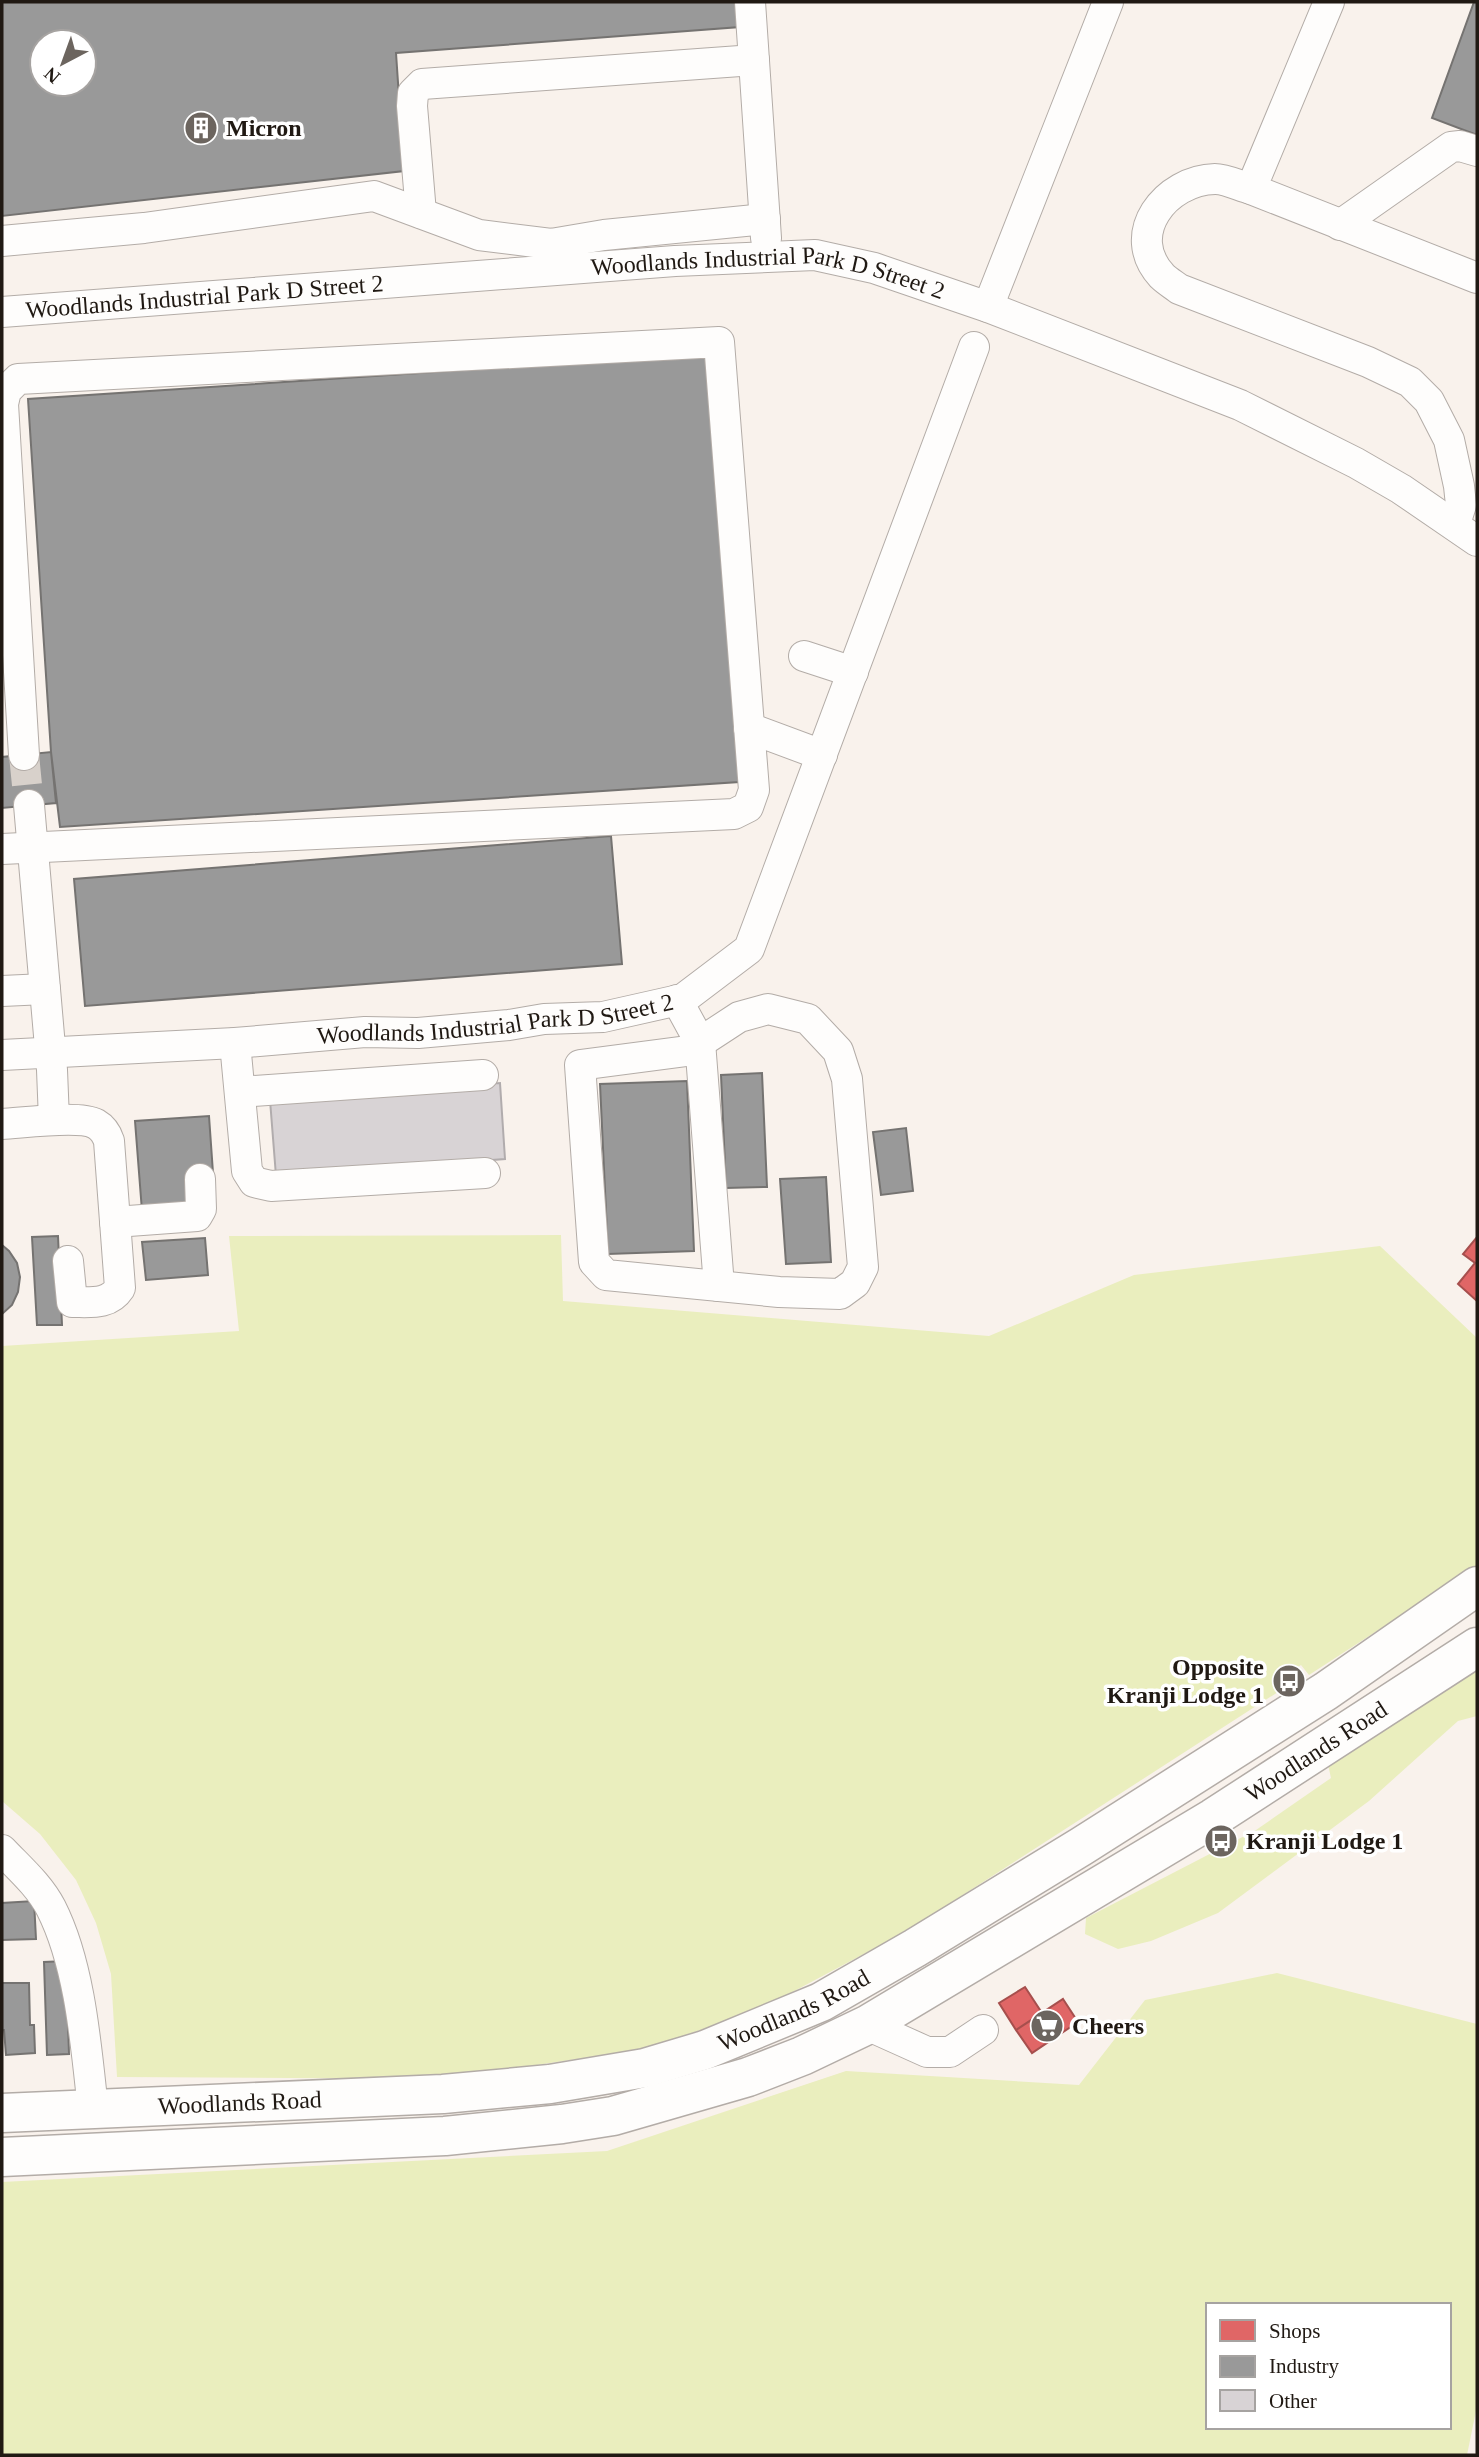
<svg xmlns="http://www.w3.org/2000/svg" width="1479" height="2457" font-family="Georgia,serif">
  <rect width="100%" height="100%" fill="#f9f2ec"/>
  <!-- green -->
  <path fill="#eaeebe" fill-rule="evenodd" d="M561,1235L563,1301L989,1336L1134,1275L1380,1246L1477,1338V1566L1309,1675L1301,1665L1273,1684L1278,1692L907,1931L757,2011L644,2049L442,2079L117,2077L111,1974L96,1923L76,1880L40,1834L2,1801V1346L239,1331L229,1236Z
    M1477,1660V1716L1458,1721L1369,1801L1218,1913L1151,1941L1118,1949L1085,1934L1086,1918L1256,1830L1331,1778L1327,1760Z
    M1277,1973L1477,2024V2406L1467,2455H2V2182L607,2151L846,2071L1079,2085L1145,2000ZM1208,2305H1449V2427H1208Z"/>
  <!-- shops -->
  <path fill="#e06666" stroke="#a64f4d" stroke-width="2" d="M1477,1237V1301L1458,1284L1475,1263L1463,1254Z
    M1025,1987L1042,2013L1016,2030L999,2003Z
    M1063,1999L1078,2022L1032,2053L1016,2030Z"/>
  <!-- industry -->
  <path fill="#999" stroke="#757371" stroke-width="2" fill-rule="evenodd" d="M2,2H739L740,27L396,53L404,171L2,216ZM42,42H84V84H42Z
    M1474,2H1477V135L1432,118Z
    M707,354L739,782L60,827L51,752L28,399Z
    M51,752L56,803L2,808V757Z
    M611,836L622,964L85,1006L74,879Z
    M762,1073L767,1187L726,1188L721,1075Z
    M687,1081L694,1251L608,1254L600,1084Z
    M209,1116L213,1173L195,1208L142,1211L135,1121Z
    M906,1128L913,1191L881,1195L873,1132Z
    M826,1177L831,1262L786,1264L780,1179Z
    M58,1236L62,1325H37L32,1237Z
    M205,1238L208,1275L146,1280L142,1242Z
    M2,1245L9,1251L17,1263L20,1277L18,1292L12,1305L2,1314Z
    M34,1901L36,1939L2,1940V1903Z
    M66,1961L69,2054L47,2055L44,1962Z
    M2,1983H29L30,2025H34L35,2053L6,2055L4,2030H2Z"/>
  <!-- building -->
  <path fill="#d8d3d5" stroke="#b1acad" stroke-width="2" d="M500,1083L505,1159L276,1176L270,1100Z"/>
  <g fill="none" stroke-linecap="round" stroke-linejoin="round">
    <!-- minor-tunnel -->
    <path stroke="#d8d1cb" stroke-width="30" stroke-dasharray="30 15" stroke-linecap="butt" d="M24,755L29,805"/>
    <defs>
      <g id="minor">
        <path d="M750,2L766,238"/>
        <path d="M1251,189L1329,2"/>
        <path d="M421,213L412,106L413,93L422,84L754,60"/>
        <path d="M1340,225L1451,147L1460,146L1477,151"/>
        <path d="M2,241L144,228L374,196L479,235L551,244L604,235L765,219"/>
        <path d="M988,307L1108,2"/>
        <path id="s1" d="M2,312L675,261L815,255L874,268L988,307L1240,405L1356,463L1401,489L1477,541"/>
        <path d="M1455,524L1461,505L1459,486L1449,440L1429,401L1410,382L1368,362L1179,289C1174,285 1167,281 1162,276C1123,234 1166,180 1215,179C1226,179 1240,186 1251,189L1477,278"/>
        <path d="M804,656L853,672"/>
        <path d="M749,728L822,755"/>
        <path d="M29,805L52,1070L54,1120"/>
        <path d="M2,849L734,814L748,807L754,790L719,342L18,379L6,391L3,404L24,755"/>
        <path d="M2,991L45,989"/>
        <path d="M677,1000L700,1042L719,1286"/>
        <path d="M768,1009L808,1019L838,1051L847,1079L863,1267L855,1283L840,1294L779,1292L606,1275L594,1262L580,1065L687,1051L739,1017Z"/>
        <path d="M235,1043L247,1171L254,1182L271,1186L485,1173"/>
        <path id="s2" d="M2,1055L235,1043L365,1032L418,1033L509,1025L544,1019L603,1017L683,999L749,949L974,347"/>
        <path d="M240,1092L483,1075"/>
        <path d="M2,1124C23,1123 79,1115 96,1124C103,1128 107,1135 109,1141L120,1288C109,1305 91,1302 72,1302L68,1261"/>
        <path d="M115,1222L197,1216L201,1209L200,1179"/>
        <path d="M2,1850C19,1868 39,1885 51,1908C80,1965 86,2045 93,2109"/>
        <path d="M867,2025L927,2052H950L983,2030"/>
      </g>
      <g id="major">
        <path id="s3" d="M2,2113L443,2094L550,2084L645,2068L705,2050L821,2002L915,1948L1082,1846L1326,1691L1477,1586"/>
        <path id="s4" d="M2,2157L445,2136L562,2124L613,2116L748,2077L802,2056L867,2025L1213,1818L1477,1647"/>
      </g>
    </defs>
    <!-- minor casing -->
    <use href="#minor" stroke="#b3aca7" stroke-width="32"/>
    <!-- major casing -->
    <use href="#major" stroke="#b3aca7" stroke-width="41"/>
    <!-- minor -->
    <use href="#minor" stroke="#fefdfc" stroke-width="30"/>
    <!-- major -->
    <use href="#major" stroke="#fefdfc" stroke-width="38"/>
  </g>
  <!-- icons -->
  <defs>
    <symbol id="building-disc" viewBox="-11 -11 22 22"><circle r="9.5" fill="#6c655f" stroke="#fff"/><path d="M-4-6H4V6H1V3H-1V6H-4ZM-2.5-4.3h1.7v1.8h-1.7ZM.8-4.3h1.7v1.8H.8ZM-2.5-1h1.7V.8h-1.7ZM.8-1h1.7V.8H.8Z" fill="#fff"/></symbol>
    <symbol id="bus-disc" viewBox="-11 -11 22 22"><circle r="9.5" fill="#6c655f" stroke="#fff"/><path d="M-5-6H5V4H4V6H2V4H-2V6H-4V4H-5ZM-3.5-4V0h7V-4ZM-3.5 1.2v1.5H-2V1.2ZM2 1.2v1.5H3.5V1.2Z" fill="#fff"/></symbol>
    <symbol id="supermarket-disc" viewBox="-11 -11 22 22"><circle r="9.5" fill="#6c655f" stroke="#fff"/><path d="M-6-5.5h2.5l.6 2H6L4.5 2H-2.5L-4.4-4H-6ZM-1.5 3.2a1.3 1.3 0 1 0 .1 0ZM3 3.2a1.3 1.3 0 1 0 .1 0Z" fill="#fff"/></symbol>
  </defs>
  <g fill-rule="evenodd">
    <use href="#building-disc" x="182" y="109" width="38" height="38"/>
    <use href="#bus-disc" x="1270" y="1662" width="38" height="38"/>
    <use href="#bus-disc" x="1202" y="1822" width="38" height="38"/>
    <use href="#supermarket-disc" x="1028" y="2007" width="38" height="38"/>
  </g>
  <g text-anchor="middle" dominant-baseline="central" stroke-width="7" stroke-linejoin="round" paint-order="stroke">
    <!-- poi labels -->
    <g font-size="24" font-weight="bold" fill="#201913" stroke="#fff" text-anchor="start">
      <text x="226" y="128">Micron</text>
      <text x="1264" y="1667" text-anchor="end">Opposite<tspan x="1264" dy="28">Kranji Lodge 1</tspan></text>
      <text x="1246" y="1841">Kranji Lodge 1</text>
      <text x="1072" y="2026">Cheers</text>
    </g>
    <!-- street labels -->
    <g font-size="24" fill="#201913" stroke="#fff">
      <text stroke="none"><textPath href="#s1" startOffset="770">Woodlands Industrial Park D Street 2</textPath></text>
      <text stroke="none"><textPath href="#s1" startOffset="203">Woodlands Industrial Park D Street 2</textPath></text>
      <text stroke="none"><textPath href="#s2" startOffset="495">Woodlands Industrial Park D Street 2</textPath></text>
      <text stroke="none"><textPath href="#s4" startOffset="1409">Woodlands Road</textPath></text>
      <text stroke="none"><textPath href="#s3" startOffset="805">Woodlands Road</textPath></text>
      <text stroke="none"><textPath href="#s3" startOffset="238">Woodlands Road</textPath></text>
    </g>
  </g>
  <!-- border -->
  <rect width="1479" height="2457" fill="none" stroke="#201913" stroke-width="7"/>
  <!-- legend -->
  <rect x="1206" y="2303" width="245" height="126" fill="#ffffff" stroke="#a6a3a1" stroke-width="2"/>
  <rect x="1220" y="2320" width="35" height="21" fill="#e06666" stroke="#a6a3a1" stroke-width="2"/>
  <text x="1269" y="2338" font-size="21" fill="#201913">Shops</text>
  <rect x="1220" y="2356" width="35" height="21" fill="#999999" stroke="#a6a3a1" stroke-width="2"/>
  <text x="1269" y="2373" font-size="21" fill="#201913">Industry</text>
  <rect x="1220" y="2390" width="35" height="21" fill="#d8d3d5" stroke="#a6a3a1" stroke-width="2"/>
  <text x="1269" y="2408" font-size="21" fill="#201913">Other</text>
  <!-- north arrow -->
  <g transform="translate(63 63) rotate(221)"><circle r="33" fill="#ffffff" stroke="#a6a3a1" stroke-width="2"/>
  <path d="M0-5L12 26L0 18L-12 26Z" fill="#6c655f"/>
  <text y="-10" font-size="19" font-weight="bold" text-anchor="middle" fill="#201913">N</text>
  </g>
</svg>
